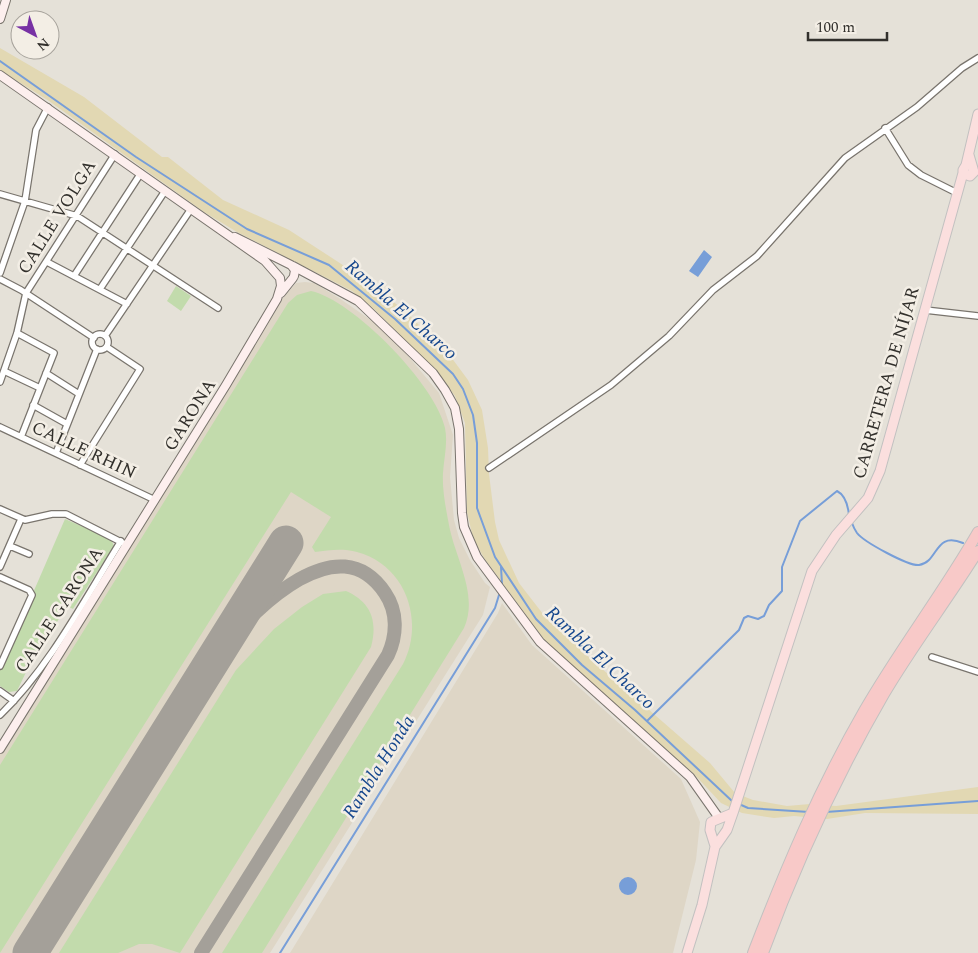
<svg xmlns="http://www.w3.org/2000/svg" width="978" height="953" font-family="Spectral,serif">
  <rect width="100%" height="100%" fill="#e5e1d8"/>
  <!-- built -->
  <path fill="#ded6c6" d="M305,282L314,283L339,298L388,332L439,393L453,435L450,477L454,520L459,538L470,560L485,583L490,587L483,615L270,953H0V749L281,300L296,283Z
    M502,603L532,645L681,779L700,822L696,860L673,953H290L498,613Z"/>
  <!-- green -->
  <path fill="#c2dbac" d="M176,286L191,296L181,311L167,301Z
    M311,291C353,300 436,385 445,428C448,443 444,458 443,473C442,490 446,509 449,525C455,558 479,595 464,628L262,953H222L403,664C425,621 406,565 357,552C343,548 329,550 315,552L312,547L331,517L291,492L0,953V765L288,303L297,295Z
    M65,519L111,539L114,546L73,609L67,606L28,668L17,691L9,692L0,686V669Z
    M346,591C371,602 378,621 371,647L180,953L152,944H139L118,953H59L236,670L274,629L302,607L323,594Z"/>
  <!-- sand -->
  <path fill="#e2d8b3" d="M0,48L84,97L162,157H168L223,200L289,230L372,284L407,313L451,357L468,380L482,410L488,448L489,474L495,522L499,540L519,583L543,614L593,661L710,763L735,793L753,800L787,806L810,804L836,806L978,787V814L865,813L827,819L794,816L774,818L742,813L721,803L693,773L549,646L484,558L473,538L467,512L465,423L455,396L438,373L374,309L352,291L237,232L204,212L49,101L0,70Z"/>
  <!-- water -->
  <path fill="#779ed8" d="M704,250L712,257L698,277L689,271Z
    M619 886a9 9 0 1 1 18 0a9 9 0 1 1-18 0Z"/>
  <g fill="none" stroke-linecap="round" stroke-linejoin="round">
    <!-- stream -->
    <path stroke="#779ed8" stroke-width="2" d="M0,61L136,157L247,229L329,265L395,319L453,374L463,389L473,415L477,443V508L495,557L536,619L582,665L635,710L732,801
      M852,523C853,526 855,530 857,533C864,542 908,566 919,565C939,562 934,531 963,543
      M501,567L502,584
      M647,721L739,630L744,618L748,616L758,619L764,616L769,605L782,591V567L800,521L837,491C845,495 848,506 849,515
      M739,804L748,808L809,812
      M826,812L978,801
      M280,953L495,608L499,595"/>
    <!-- taxiway -->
    <path stroke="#a4a099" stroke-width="14" d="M201,953L388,655C397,635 398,612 385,593C338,523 257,609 221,647"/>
    <!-- runway -->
    <path stroke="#a4a099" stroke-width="35" d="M30,953L286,543"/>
    <defs>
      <path id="minor" d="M885,128L908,165L921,175L957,193
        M0,194L77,216L218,308
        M47,262L127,304
        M0,273L25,201L36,130L48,107
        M74,276L141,173
        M0,279L21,290L94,338
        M100,289L165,191
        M925,310L978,316
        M17,333L54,353L21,437
        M92 342a8 8 0 1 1 16 0a8 8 0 1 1-16 0Z
        M105,336L191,209
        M4,371L40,388
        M46,373L79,394
        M0,382L17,333L26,293L115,154
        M33,405L67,424
        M0,427L155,500
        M56,453L97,349
        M80,465L140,369L107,347
        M489,468L611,385L669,336L713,290L757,256L845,158L917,107L962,68L978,58
        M0,509L25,520L52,514H66L123,543
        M10,546L29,554
        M0,567L21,519
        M0,577L29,590L32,595L0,666
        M932,657L978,672
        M0,691L14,701
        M0,715C50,667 84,600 121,541"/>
      <path id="secondary" d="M0,19L6,0
        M0,75L265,261L280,278L281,286L277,299L226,385L0,749
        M235,237L291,265L295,270L294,276
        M293,266L358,301L433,373L445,390L455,408L459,429L462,513L464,527L477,557L540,642L690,777L719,818
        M281,293L293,278"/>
      <path id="primary" d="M963,173L970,176L974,172L969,155
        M715,846L710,830L711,822L733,813
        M687,953L702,905L715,847L727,830L733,813L812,571L836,535L868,498L880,471L963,173V170L966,165L978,114"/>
      <path id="motorway" d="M753,953C785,870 819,789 864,711C899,650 943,593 978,532
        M763,953C796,863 836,777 884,694C913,645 948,599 978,551"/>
    </defs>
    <!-- minor casing -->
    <use href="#minor" stroke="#79746d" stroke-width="8"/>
    <!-- secondary casing -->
    <use href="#secondary" stroke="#79746d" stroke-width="10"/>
    <!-- primary casing -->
    <use href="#primary" stroke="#c2c1c0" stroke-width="11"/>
    <!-- motorway casing -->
    <use href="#motorway" stroke="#c2c1c0" stroke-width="12"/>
    <!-- minor -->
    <use href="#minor" stroke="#fff" stroke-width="5.5"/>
    <!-- secondary -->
    <use href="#secondary" stroke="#fdefee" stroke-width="8"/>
    <!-- primary -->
    <use href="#primary" stroke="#fbdfde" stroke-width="9"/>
    <!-- motorway -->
    <use href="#motorway" stroke="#f8c9c8" stroke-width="10"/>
  </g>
  <g text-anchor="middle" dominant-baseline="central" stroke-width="5" stroke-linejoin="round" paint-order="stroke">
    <!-- street labels -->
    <g font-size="18" fill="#32302c" stroke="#f3eee5">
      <text transform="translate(57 217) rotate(-58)">CALLE VOLGA</text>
      <text transform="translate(886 383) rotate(-74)">CARRETERA DE NÍJAR</text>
      <text transform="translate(190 415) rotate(-58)">GARONA</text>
      <text transform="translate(84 450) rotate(25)">CALLE RHIN</text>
      <text transform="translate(59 610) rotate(-57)">CALLE GARONA</text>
    </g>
    <!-- water labels -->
    <g font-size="19" font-style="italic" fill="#16478d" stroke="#f3eee5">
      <text transform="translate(401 310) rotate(41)">Rambla El Charco</text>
      <text transform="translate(600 658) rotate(43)">Rambla El Charco</text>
      <text transform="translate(379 767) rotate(-58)">Rambla Honda</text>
    </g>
  </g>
  <!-- north arrow -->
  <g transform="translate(35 35) rotate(139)"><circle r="24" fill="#f3eee5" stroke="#a6a29b"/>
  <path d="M0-4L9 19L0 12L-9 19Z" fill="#7731a4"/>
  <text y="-8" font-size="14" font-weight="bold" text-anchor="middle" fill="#32302c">N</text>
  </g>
  <!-- scale -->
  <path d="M808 32v8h79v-8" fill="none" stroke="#32302c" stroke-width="2.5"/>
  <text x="816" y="32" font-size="15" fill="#32302c" stroke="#f3eee5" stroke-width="4" paint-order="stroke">100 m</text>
</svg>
